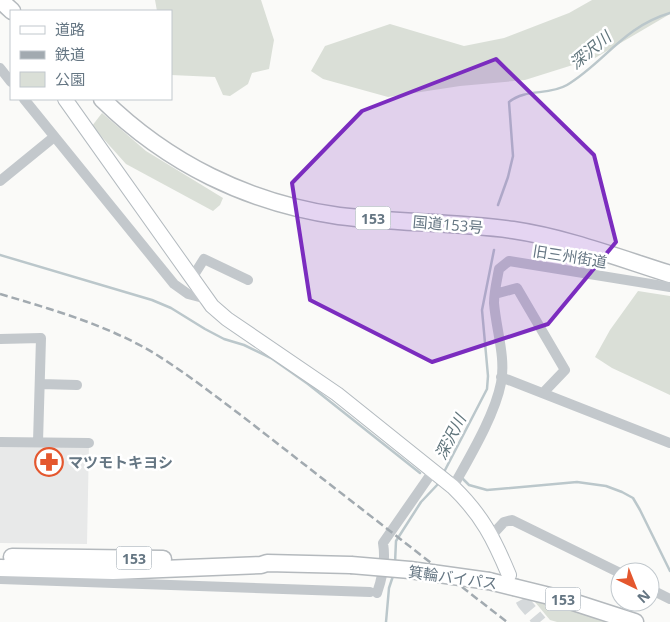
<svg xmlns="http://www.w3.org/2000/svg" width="670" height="622" font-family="'Open Sans','Noto Sans JP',sans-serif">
  <rect width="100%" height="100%" fill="#fafaf8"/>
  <!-- built -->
  <path fill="#e8e9e9" d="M0,442L89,443L87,544L0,543Z"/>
  <!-- green -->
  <path fill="#dadfd7" d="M155,0H261L274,40L269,69L252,73L248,84L230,96L223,95L215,77L171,75V11H157Z
    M592,0H670V14L595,58L525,80L460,86L388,97L323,79L311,71L325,46L390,24L464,46L504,38L569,13Z
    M102,113L146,151L223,198L220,205L213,211L126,164L92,126Z
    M638,291L670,296V395L612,368L595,357L610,330Z
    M530,596L618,622H557L550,620Z"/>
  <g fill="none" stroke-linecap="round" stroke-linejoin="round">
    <!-- stream -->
    <path stroke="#bbc7cb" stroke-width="2.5" d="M498,205L508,177L513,156L509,102C526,88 548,96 567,85C605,62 623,27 670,13
      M0,255L152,300L171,308L205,329L224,339L244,345L271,358L308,384L420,473
      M443,474L487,389L488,376L482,310L494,250
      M462,478L469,485L487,490L577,482L606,486L622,492L633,498L640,510L670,571
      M395,563L396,541L421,502L439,483
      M386,622L389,588L393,576"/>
    <!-- secondary-tunnel -->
    <path stroke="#d5d9db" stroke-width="14" stroke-dasharray="14 7" stroke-linecap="butt" d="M512,581L524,603L540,622"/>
    <defs>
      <path id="secondary" d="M65,99L212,306L227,319L337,394L453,487C482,515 494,539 509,575"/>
      <path id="trunk" d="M0,0L12,11
        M102,99C167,163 248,203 339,216C397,223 455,222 513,230C567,238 619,258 670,274
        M12,557L163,559
        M0,568L113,571L261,565L267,563L351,565
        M489,581L570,601L635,622"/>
    </defs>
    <!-- secondary casing -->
    <use href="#secondary" stroke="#b3babf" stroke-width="16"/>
    <!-- trunk casing -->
    <use href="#trunk" stroke="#b4b9bd" stroke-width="19"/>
    <!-- minor -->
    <path stroke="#c3c8cc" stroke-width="10" d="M0,68L11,82
      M24,99L174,284L188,294L207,299
      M0,181L54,137
      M192,278L204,259L248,280
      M495,294L517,288L565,370L543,393
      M0,339L41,338L38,442
      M501,377L670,443
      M41,384L77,385
      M0,442L89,443
      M453,487C469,458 495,415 501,383C506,357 496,329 494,303C494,292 497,280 499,269L509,261L670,287
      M492,535L504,522L512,520L620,573
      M0,579L370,592
      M650,589L670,599
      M377,593C383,576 386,561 383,543L433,471"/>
    <!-- secondary -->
    <use href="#secondary" stroke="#fff" stroke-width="14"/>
    <!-- trunk -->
    <use href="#trunk" stroke="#fff" stroke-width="16"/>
    <!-- rail -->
    <path stroke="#a2aab0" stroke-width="2.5" stroke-dasharray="8 4" stroke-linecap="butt" d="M0,294C54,310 110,326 157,355C187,374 214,395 242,416L507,622"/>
    <defs>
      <path id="trunk-bridge" d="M351,565L410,570L489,581"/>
    </defs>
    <!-- trunk-bridge casing -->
    <use href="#trunk-bridge" stroke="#b4b9bd" stroke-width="19" stroke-linecap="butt"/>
    <!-- trunk-bridge -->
    <use href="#trunk-bridge" stroke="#fff" stroke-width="16"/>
  </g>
  <!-- marked area -->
  <path fill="#7b2cbf" fill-opacity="0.2" stroke="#7b2cbf" stroke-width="4" stroke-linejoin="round" d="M496,59L594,155L616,242L548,324L432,362L310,300L292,183L362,111Z"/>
  <!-- icons -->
  <defs>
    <symbol id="pharmacy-ring" viewBox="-11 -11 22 22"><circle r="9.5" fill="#fff" stroke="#e4572e" stroke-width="1.5"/><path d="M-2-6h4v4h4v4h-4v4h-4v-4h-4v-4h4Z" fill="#e4572e"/></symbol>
  </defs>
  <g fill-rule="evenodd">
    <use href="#pharmacy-ring" x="33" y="446" width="32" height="32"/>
  </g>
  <g text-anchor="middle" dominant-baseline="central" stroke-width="5" stroke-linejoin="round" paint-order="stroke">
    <!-- shield labels -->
    <g fill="#fff" stroke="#939fa8" stroke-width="1">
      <rect x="355.5" y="206.5" width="35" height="23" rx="4"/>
      <rect x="116.5" y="546.5" width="35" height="23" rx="4"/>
      <rect x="545.5" y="587.5" width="35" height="23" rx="4"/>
    </g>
    <g font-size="14" font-weight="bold" fill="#657683">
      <text x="373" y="218">153</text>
      <text x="134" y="558">153</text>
      <text x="563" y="599">153</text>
    </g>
    <!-- street labels -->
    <g font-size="15" fill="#657683" stroke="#fff">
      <text transform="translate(448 224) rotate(5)">国道153号</text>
      <text transform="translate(570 256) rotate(9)">旧三州街道</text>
      <text transform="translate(453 577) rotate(8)">箕輪バイパス</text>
    </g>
    <!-- poi labels -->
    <g font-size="15" font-weight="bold" fill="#657683" stroke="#fff" text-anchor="start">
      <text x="68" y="462">マツモトキヨシ</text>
    </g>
    <!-- water labels -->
    <g font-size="16" font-style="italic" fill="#60757c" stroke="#fff">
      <text transform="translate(590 50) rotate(-40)">深沢川</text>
      <text transform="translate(450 437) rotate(-63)">深沢川</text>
    </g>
  </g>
  <!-- legend -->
  <rect x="10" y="10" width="162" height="90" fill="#ffffff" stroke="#c1c8cd"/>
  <rect x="20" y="26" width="25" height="8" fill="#ffffff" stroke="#c1c8cd"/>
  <text x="55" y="35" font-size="15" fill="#657683">道路</text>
  <rect x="20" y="51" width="25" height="8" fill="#a2aab0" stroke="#c1c8cd"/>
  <text x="55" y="60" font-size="15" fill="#657683">鉄道</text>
  <rect x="20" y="72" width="25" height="15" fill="#dadfd7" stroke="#c1c8cd"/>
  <text x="55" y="85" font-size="15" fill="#657683">公園</text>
  <!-- north arrow -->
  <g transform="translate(635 587) rotate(137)"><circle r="24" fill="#ffffff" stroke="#c1c8cd"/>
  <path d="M0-4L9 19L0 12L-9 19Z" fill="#e4572e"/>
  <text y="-8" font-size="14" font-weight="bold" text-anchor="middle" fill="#657683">N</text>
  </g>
</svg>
